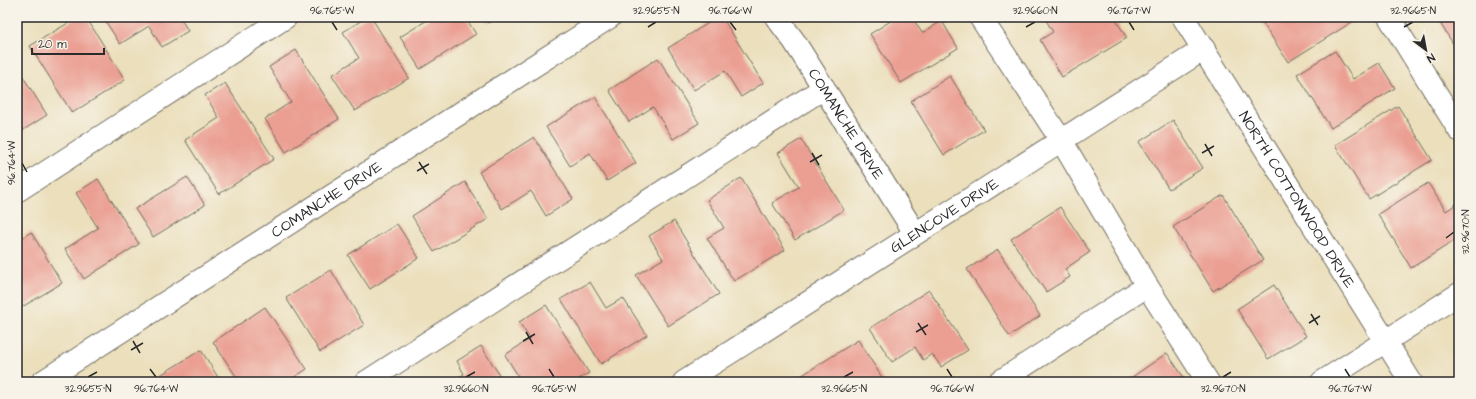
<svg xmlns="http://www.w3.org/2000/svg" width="1476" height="399" font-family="'Architects Daughter',sans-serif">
  <rect width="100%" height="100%" fill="#f7f3e8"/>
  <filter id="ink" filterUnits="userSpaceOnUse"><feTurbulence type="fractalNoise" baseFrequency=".025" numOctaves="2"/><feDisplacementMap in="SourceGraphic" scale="8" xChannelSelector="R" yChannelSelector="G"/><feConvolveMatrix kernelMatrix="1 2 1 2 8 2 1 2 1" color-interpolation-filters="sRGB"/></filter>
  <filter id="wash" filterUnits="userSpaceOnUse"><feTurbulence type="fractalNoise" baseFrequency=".012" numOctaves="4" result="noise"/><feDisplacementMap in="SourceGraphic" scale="16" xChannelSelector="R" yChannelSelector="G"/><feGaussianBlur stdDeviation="0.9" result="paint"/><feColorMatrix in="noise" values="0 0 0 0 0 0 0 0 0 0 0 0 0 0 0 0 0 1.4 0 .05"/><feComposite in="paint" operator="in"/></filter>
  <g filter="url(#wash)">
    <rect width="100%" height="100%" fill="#ebdfbc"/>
    <g id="blocks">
      <!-- building -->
      <path fill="#eb9f93" d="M78,17H86L125,80L72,113L30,46Z
        M103,17H180L188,31L162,47L149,26L120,44Z
        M367,17H371L409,78L355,111L332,75L359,58L343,32Z
        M427,17H465L476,34L420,69L400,37L429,19Z
        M484,17H497L488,23Z
        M718,17H722L763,83L741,97L725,71L694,90L668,48Z
        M897,17H912L922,33L942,21L958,48L901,83L870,34Z
        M1044,17H1114L1127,38L1062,77L1040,40L1053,32Z
        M1259,17H1349L1352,22L1288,62Z
        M1450,17H1459V45L1455,47L1440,23Z
        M296,50L339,119L286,152L265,119L291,102L269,67Z
        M1335,51L1353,79L1379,63L1395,88L1331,128L1297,74Z
        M658,58L699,123L673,139L653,107L629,122L609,90Z
        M17,67L47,115L17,134Z
        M950,76L984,130L944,155L911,101Z
        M225,83L274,159L219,194L185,140L219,118L205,95Z
        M595,97L636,163L607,181L590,153L570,166L546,127Z
        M1398,106L1432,160L1369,199L1335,145Z
        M1173,120L1203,168L1169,189L1139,142Z
        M534,137L573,199L546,216L531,191L502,209L479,172Z
        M801,139L844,210L795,240L772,203L799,187L778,153Z
        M187,177L205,205L153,237L135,209Z
        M741,178L785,250L734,281L707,238L724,228L707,200Z
        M98,179L139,244L84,279L65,249L98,228L76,193Z
        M465,182L488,219L434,252L412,216Z
        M1428,183L1446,211L1458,203L1459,205V238L1411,268L1378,214Z
        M1223,195L1263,260L1213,291L1173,227Z
        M1060,207L1090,252L1065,269L1070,277L1046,292L1011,239Z
        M674,221L719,294L668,326L636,275L663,259L649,236Z
        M397,224L419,258L370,289L348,255Z
        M31,232L62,283L17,310V241Z
        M998,250L1040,316L1009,336L967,269Z
        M331,270L364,325L320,352L286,298Z
        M590,282L606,308L623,298L647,335L601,364L561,299Z
        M1274,285L1306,336L1268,359L1237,309Z
        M929,290L968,350L941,367L932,354L923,360L915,347L892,362L870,328Z
        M546,305L589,373L573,382H522L505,355L530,339L519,322Z
        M265,307L307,369L287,382H240L213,342Z
        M858,340L885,382H798L796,379Z
        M481,346L504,382H451L464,374L457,361Z
        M201,350L221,382H149Z
        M1167,353L1187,382H1125Z"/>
    </g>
  </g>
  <g filter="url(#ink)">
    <use href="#blocks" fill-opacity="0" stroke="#6e6a5e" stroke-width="1"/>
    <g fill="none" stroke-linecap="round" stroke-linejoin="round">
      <defs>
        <g id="minor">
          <path id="s1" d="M776,17L794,41L915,233"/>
          <path d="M980,17L1061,140L1147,286L1208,382"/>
          <path id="s2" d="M1183,17L1411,382"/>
          <path d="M1389,17L1459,130"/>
          <path d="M17,191L286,17"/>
          <path id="s3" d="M42,382L610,17"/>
          <path d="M366,382L824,88"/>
          <path id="s4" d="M684,382L1204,49"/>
          <path d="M999,382L1147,286"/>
          <path d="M1322,382L1459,294"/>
        </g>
      </defs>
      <!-- minor casing -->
      <use href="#minor" stroke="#6e6a5e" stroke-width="24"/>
      <!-- minor -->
      <use href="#minor" stroke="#fff" stroke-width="22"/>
    </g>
  </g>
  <!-- ticks -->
  <path fill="none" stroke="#2b2b2b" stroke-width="1.5" d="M332,22L337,30M730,22L736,30M1129,22L1134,30M648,27L656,22M1026,27L1035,22M1404,27L1413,22M1205,144L1212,156M812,153L819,165M1202,153L1214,146M419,162L427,174M810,162L822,155M22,163L27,172M417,171L429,164M1446,238L1454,232M1311,314L1318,325M918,323L926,335M1309,323L1320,316M526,332L533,344M916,332L928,325M133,341L140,353M523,341L535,334M131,350L143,343M150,369L156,377M549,369L554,377M947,369L952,377M1345,369L1350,377M88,377L97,372M466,377L475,372M844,377L853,372M1223,377L1231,372"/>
  <g text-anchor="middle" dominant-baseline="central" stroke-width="3" stroke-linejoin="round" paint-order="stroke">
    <!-- street labels -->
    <g font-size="15" fill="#2b2b2b" stroke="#f7f3e8">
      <text stroke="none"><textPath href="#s1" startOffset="128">COMANCHE DRIVE</textPath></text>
      <text stroke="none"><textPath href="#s2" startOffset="215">NORTH COTTONWOOD DRIVE</textPath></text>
      <text stroke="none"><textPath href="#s3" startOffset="338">COMANCHE DRIVE</textPath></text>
      <text stroke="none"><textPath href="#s4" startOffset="309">GLENCOVE DRIVE</textPath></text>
    </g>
  </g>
  <!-- margin -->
  <rect width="1476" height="399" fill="none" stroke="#f7f3e8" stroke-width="44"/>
  <!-- north arrow -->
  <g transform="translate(1426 50) rotate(148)" stroke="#f7f3e8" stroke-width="3" paint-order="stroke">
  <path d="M0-3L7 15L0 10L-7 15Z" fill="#2b2b2b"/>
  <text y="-6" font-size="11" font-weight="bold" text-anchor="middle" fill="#2b2b2b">N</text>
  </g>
  <!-- scale -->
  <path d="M32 48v6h72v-6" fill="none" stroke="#2b2b2b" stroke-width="2"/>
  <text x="38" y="48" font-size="12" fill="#2b2b2b" stroke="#f7f3e8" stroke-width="3" paint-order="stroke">20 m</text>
  <rect x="22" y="22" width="1432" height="355" fill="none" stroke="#2b2b2b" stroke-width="1.5"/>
  <g font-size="10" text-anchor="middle" fill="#2b2b2b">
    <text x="332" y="14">96.765°W</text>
    <text x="656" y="14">32.9655°N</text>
    <text x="730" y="14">96.766°W</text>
    <text x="1035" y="14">32.9660°N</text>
    <text x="1129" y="14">96.767°W</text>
    <text x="1413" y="14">32.9665°N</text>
    <text transform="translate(11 163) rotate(-90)" y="4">96.764°W</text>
    <text transform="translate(1465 232) rotate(-90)" y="4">32.9670°N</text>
    <text x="88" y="392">32.9655°N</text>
    <text x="156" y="392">96.764°W</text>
    <text x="466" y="392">32.9660°N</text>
    <text x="554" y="392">96.765°W</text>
    <text x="844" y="392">32.9665°N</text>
    <text x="952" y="392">96.766°W</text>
    <text x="1223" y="392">32.9670°N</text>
    <text x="1350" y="392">96.767°W</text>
  </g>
</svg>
